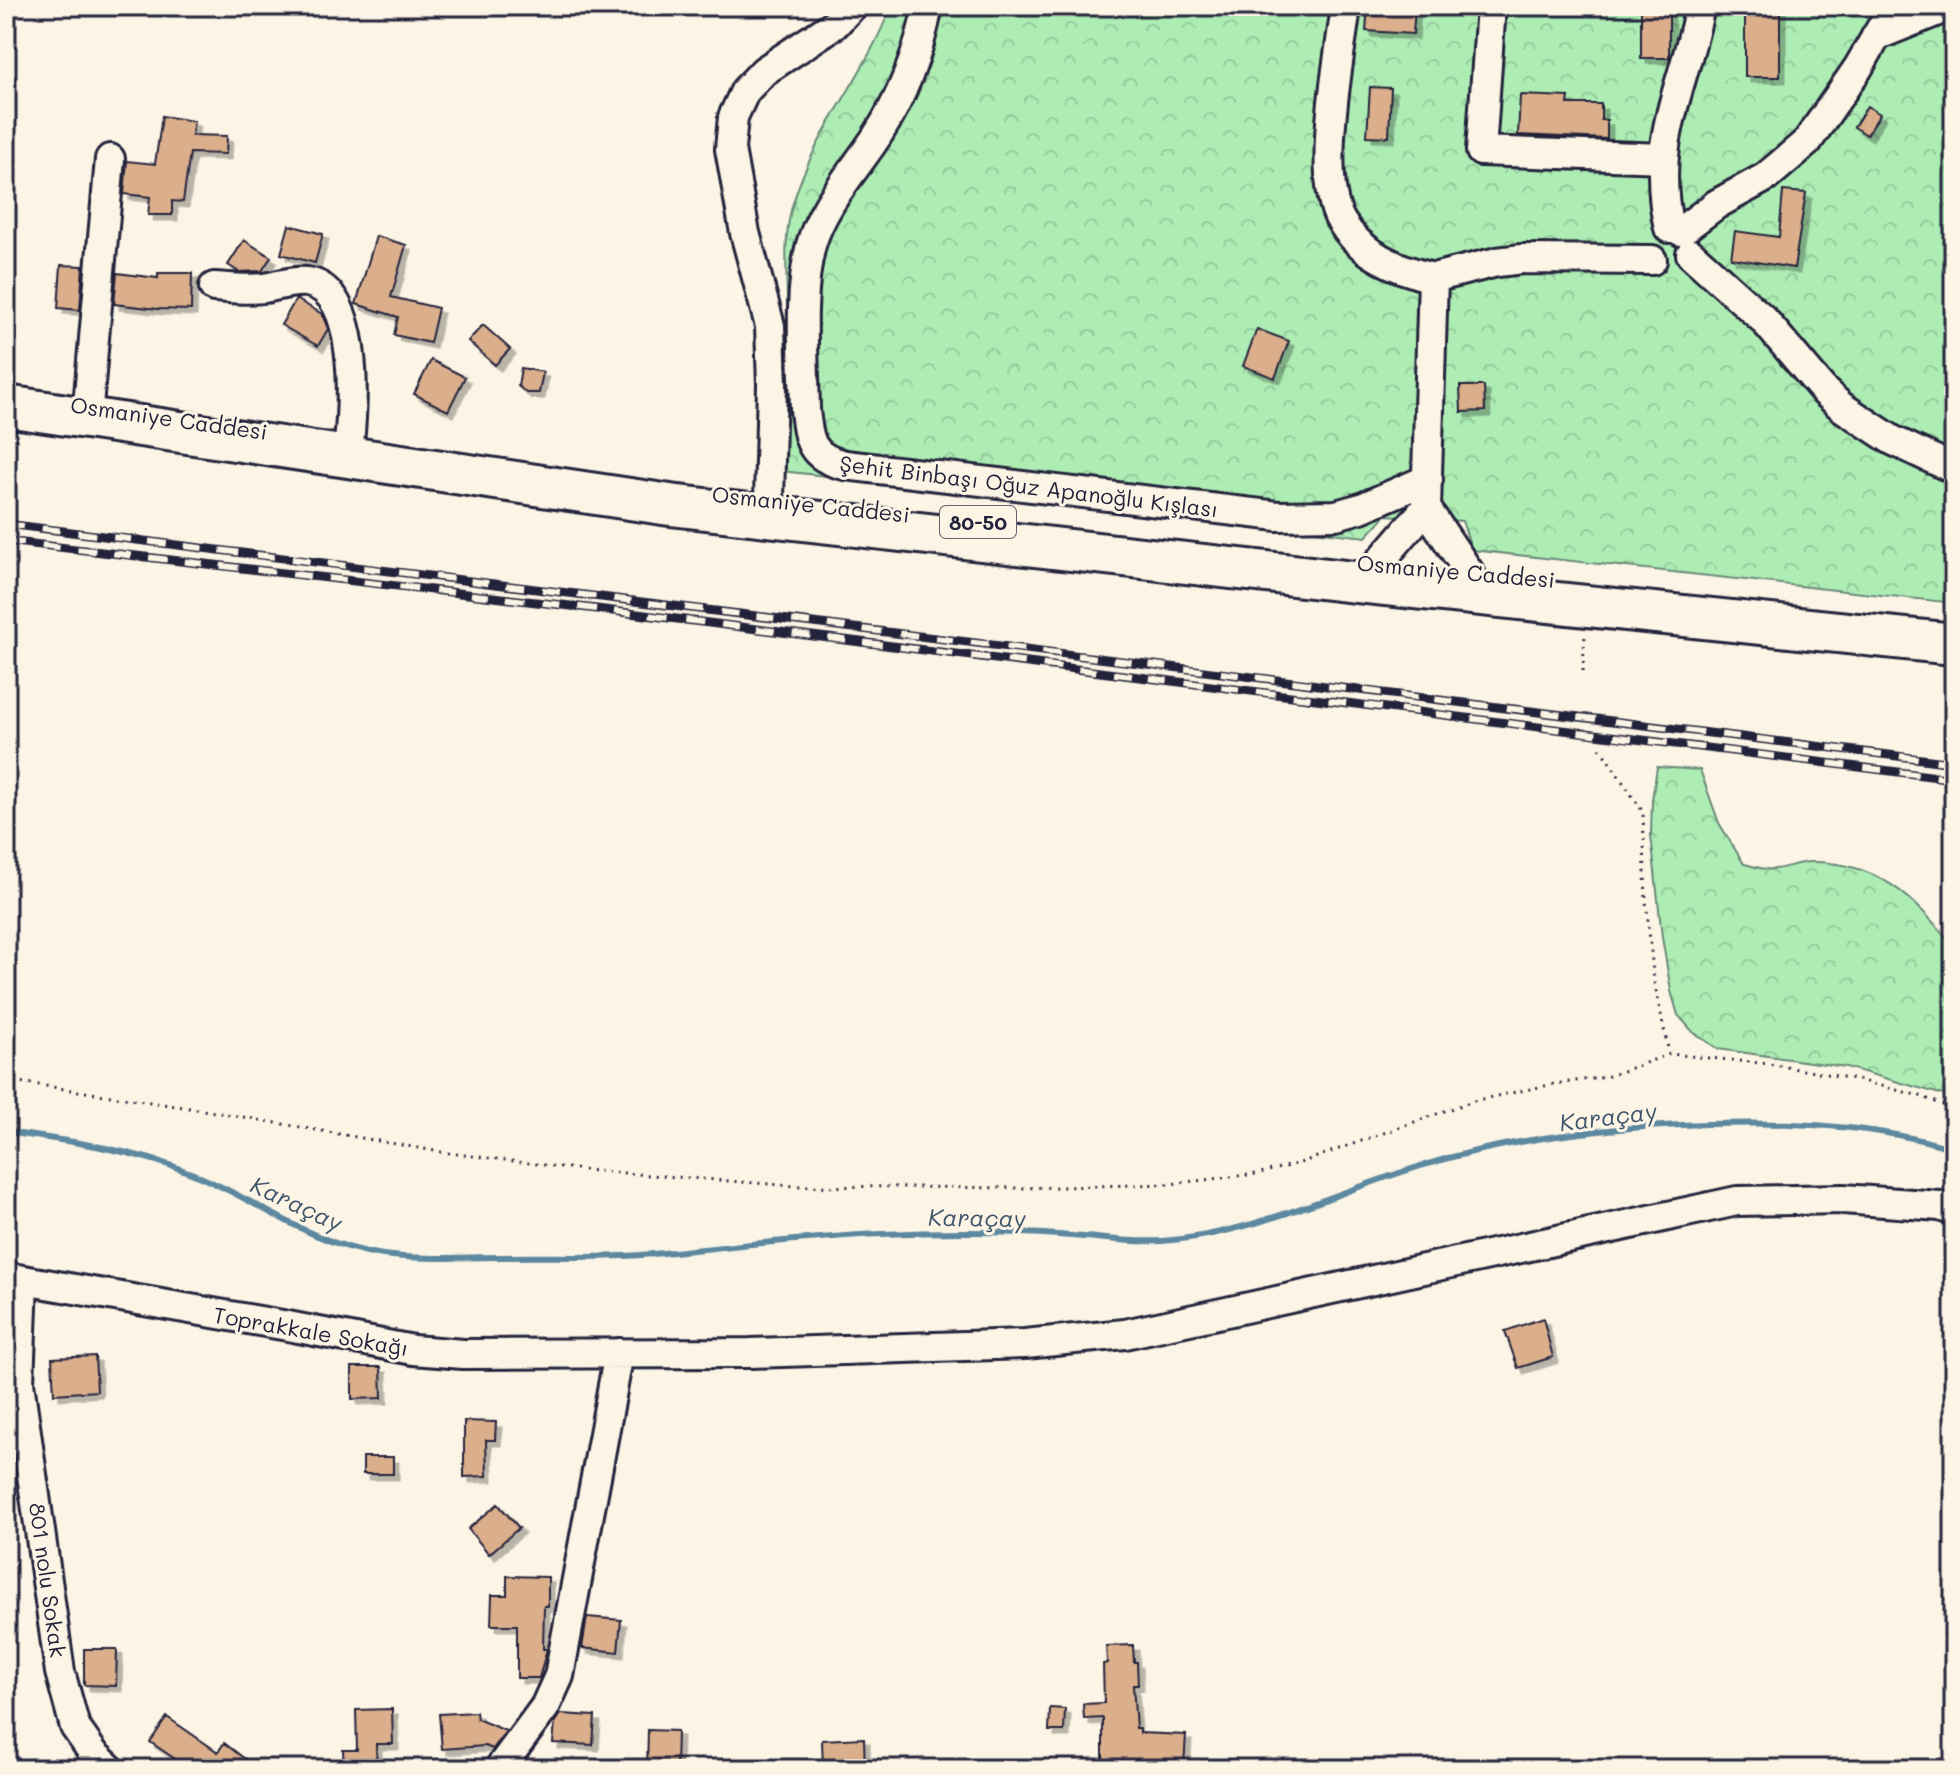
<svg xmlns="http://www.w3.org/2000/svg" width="1960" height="1775" font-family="Mali,sans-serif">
  <defs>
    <pattern id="forest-crowns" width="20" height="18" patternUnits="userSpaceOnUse" patternTransform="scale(2)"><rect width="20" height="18" fill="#adedb4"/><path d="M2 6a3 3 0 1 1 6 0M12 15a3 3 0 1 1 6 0" fill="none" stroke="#95cb9c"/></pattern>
    <filter id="shadow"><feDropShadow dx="5.5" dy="5.5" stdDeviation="0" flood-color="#0004"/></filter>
  </defs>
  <rect width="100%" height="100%" fill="#fcf5e5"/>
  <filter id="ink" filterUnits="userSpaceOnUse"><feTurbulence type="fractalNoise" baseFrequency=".0125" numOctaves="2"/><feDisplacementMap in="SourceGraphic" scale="16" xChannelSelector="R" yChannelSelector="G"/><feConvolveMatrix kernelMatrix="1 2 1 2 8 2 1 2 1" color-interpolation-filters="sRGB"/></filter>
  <g filter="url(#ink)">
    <!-- forest -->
    <path fill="url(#forest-crowns)" stroke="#688878" stroke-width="2" d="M891,6H1954V603L1472,550L1462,521L1386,515L1366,537L782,471C785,416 786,362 787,306C787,273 783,235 793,203C814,132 866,75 891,6Z
      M1657,767L1700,770L1719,823L1744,864C1754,866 1765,871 1775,869C1787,868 1798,862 1811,862C1880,862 1912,897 1954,946V1098L1846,1067L1718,1049L1693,1032L1678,1015L1671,991L1662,937L1651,835L1652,800Z"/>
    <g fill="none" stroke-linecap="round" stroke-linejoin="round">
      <!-- stream -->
      <path stroke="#5c88a0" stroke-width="6" d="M6,1132C69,1141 132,1149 191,1173C258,1200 309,1244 383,1255C422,1260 464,1257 503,1257C556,1256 611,1259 663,1253C736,1246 809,1237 882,1234C945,1231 1009,1231 1072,1236C1103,1238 1132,1243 1162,1241C1252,1235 1335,1192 1421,1166C1514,1137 1610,1127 1707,1124C1791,1122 1873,1124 1954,1149"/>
    </g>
    <!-- building -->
    <path fill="#dbae8c" stroke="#22223b" stroke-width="2" filter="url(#shadow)" d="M1368,6H1415L1413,34L1366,31Z
      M1641,6H1669V58H1641Z
      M1745,6H1780V77H1745Z
      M1370,87L1391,88L1389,137L1367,136Z
      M1520,95L1569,97L1568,104H1601V120H1607V139L1518,135Z
      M1867,106L1880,114L1867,135L1854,127Z
      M162,116L194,121L192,135L227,136L226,154L190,153L183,202L172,201V215H148L150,197L124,194L127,161L155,164Z
      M1783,191L1806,193L1794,268L1731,258L1735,231L1779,237Z
      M289,225L323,234L315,263L281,254Z
      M376,236L406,245L391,297L438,308L430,343L394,335L398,317L356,304Z
      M244,240L271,257L262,271L239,272L228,265Z
      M61,265L83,266L80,310L58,308Z
      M117,273L158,278V273H192L191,310L158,309L114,304Z
      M296,299L322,314L328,329L318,346L281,325Z
      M483,325L510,349L495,365L468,341Z
      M1257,329L1289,341L1275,378L1243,366Z
      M431,360L465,377L448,411L414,394Z
      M521,368L543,372L539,393H526L518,386Z
      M1460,386H1484L1485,411L1461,412Z
      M1543,1318L1553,1357L1518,1368L1505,1331Z
      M95,1356L97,1391L54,1394L52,1358Z
      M352,1367H381L382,1398L352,1399Z
      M464,1421L496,1422L495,1440H486L487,1476L464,1477Z
      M363,1457H393V1474H363Z
      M498,1504L519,1528L489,1554L468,1529Z
      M507,1576L548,1577V1606H544L543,1649H547L539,1678H517V1625H491L492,1595H507Z
      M587,1617L621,1620L618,1652L582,1648Z
      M1133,1645L1134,1662H1137L1138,1685H1133L1136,1728H1140V1733L1186,1735L1184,1766L1103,1764V1718L1084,1719L1083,1704L1104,1703L1103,1664L1107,1663L1106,1646Z
      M84,1649H117L116,1686L84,1685Z
      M1050,1708L1065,1709L1064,1731H1049Z
      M392,1709L393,1744H376L377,1769H344L343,1750H357L356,1710Z
      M476,1712L477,1719L506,1731L493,1749L485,1746L442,1749L439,1714Z
      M561,1714L595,1716L593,1745L553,1743L555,1723Z
      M167,1717L218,1752L224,1743L258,1769H190L150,1742Z
      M648,1730L677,1731L676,1769H647Z
      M864,1738L865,1769H823L822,1740Z"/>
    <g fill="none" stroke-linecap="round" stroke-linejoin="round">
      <defs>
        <path id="minor" d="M928,6C919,52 903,96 877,136C855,170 822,205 811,245C798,294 804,358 805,409C808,441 811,458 845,465L1278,516L1336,515L1361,508L1428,479
          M1346,6C1340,57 1315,177 1341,221C1361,255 1397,269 1433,278L1426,508
          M1491,6L1481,151L1663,158
          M1876,36L1950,6
          M1669,228C1649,140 1684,88 1700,6
          M1681,231L1717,204L1766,177L1807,142L1858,68L1894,6
          M1691,254L1764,320L1825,392L1842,407L1892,440L1954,469
          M1433,278L1497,262L1522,259L1652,260
          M214,287C231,288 248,290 264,288C278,286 292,280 307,282C360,290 353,404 349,443
          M88,406L110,159
          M769,499L772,385L770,326L745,233L730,149L733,117L745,91L764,71L835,24L852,6
          M1377,565L1426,508L1471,575
          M6,1277L288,1326L413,1350L463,1354L750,1353L1025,1344L1125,1334L1737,1201L1843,1199L1940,1206L1954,1211
          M23,1281L19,1383L60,1672L75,1727L94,1754L110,1769
          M499,1769L545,1707L559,1676L619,1353"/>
        <path id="highway" d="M6,406L670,505L1346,581L1954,644"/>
      </defs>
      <!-- minor casing -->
      <use href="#minor" stroke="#22223b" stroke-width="34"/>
      <!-- highway casing -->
      <use href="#highway" stroke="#22223b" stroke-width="46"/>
      <!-- path -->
      <path stroke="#22223b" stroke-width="3" stroke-dasharray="2 6" stroke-linecap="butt" d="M1583,671L1585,634
        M1600,748L1643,812L1646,901L1654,982L1669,1053
        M6,1080L209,1111L441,1152L584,1170L795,1186L1024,1188L1169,1184L1256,1174L1300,1163L1473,1101L1554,1084L1606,1077L1670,1054L1769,1064L1854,1079L1920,1096L1954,1109"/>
      <!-- minor -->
      <use href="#minor" stroke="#fcf5e5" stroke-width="28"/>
      <!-- highway -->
      <use href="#highway" stroke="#fcf5e5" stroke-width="40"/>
      <defs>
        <path id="rail" d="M6,524L1954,763
          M6,541L597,609L1954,779"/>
      </defs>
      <!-- rail casing -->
      <use href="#rail" stroke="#22223b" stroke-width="9"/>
      <!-- rail -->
      <use href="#rail" stroke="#fcf5e5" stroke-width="6" stroke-dasharray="18" stroke-linecap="butt"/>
    </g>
  </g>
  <g text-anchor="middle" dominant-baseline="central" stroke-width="6" stroke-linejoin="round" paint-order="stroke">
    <!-- shield labels -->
    <rect fill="#fcf5e5" stroke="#63616e" stroke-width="2" x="940" y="506" width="76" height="32" rx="6"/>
    <g font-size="20" font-weight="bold" fill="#22223b">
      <text x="978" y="522">80-50</text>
    </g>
    <!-- street labels -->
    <g font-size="22" fill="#22223b" stroke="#fcf5e5">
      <text transform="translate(169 418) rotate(8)">Osmaniye Caddesi</text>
      <text transform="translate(1029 486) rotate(7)">Şehit Binbaşı Oğuz Apanoğlu Kışlası</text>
      <text transform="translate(811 504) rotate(6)">Osmaniye Caddesi</text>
      <text transform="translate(1456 571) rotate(5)">Osmaniye Caddesi</text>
      <text transform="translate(311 1331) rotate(10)">Toprakkale Sokağı</text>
      <text transform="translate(48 1580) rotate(82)">801 nolu Sokak</text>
    </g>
    <!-- water labels -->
    <g font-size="24" font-style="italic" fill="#3f556d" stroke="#fcf5e5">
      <text transform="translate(1608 1116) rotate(-7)">Karaçay</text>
      <text transform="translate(297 1203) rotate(25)">Karaçay</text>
      <text transform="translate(977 1217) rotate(1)">Karaçay</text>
    </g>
  </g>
  <!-- margin -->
  <rect width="1960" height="1775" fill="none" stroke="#fcf5e5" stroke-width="32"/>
  <rect x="16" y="16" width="1928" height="1743" fill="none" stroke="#22223b" stroke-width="3" filter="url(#ink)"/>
</svg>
